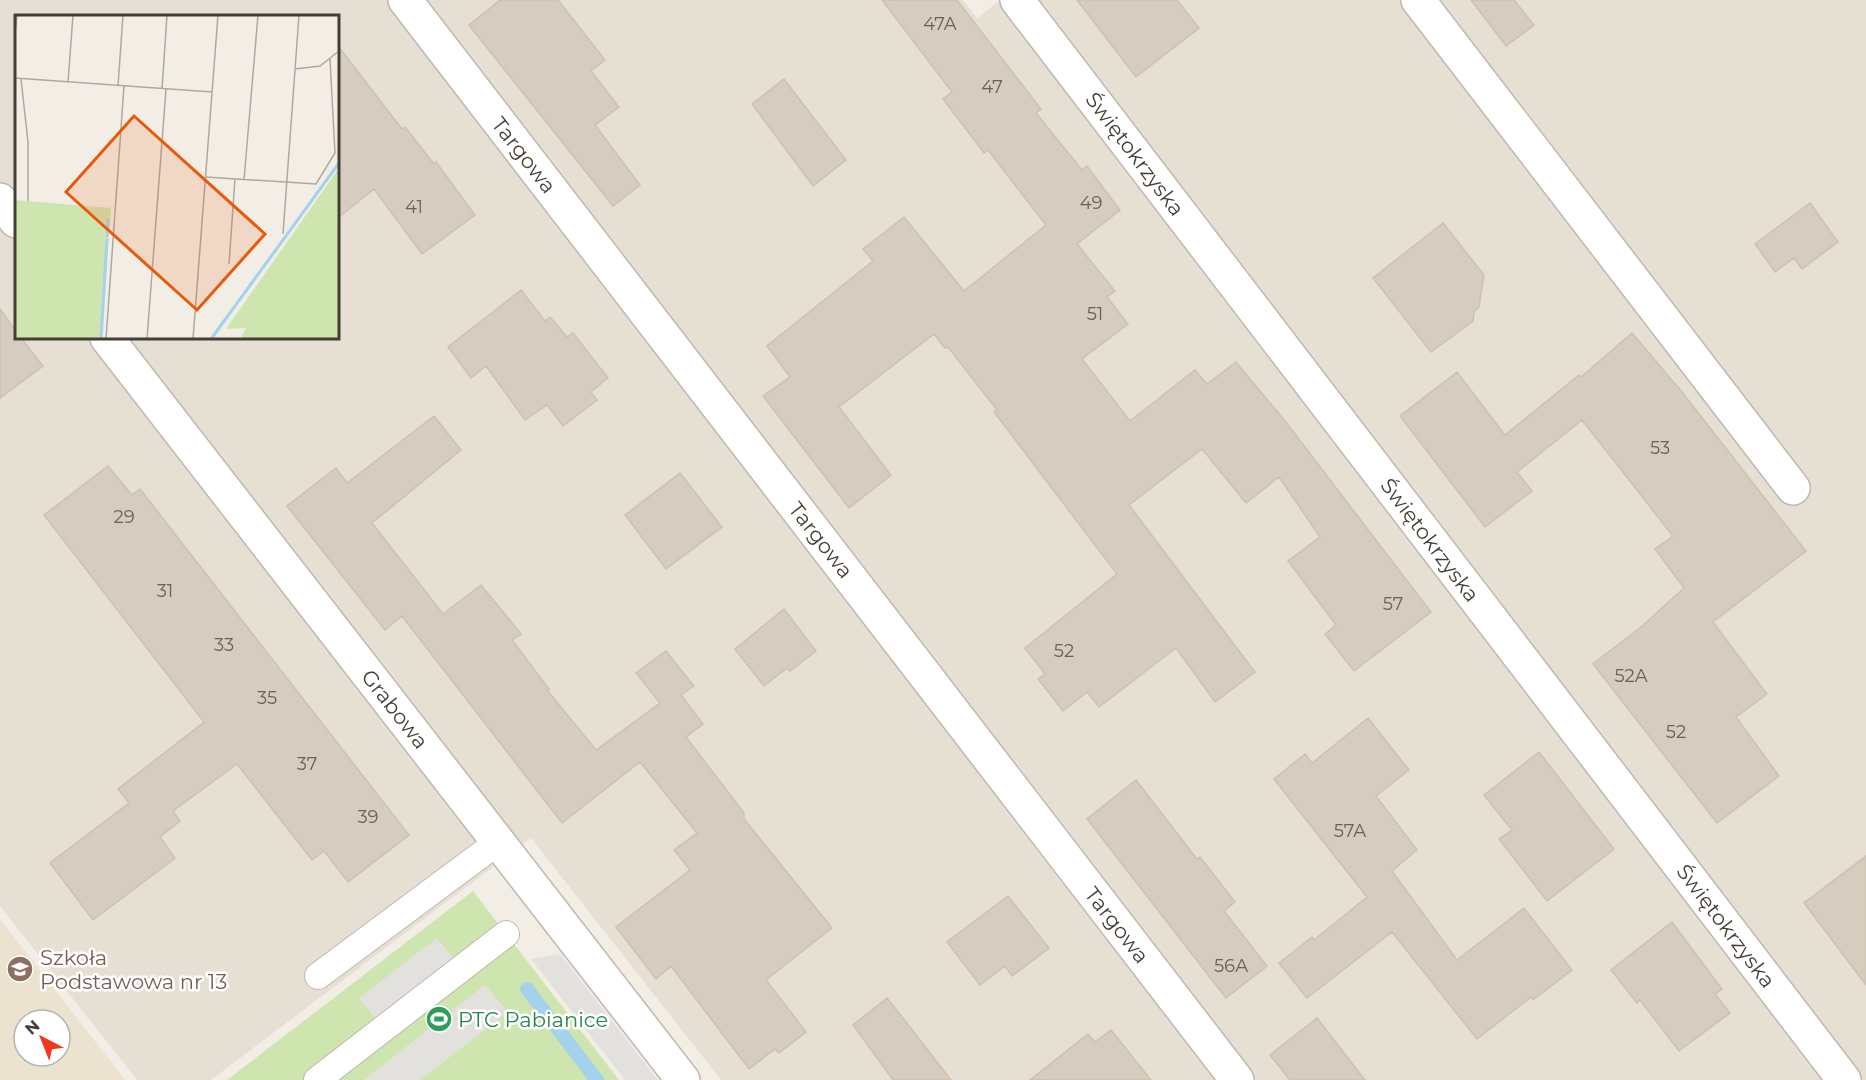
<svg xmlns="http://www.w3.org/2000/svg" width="1866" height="1080" font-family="Montserrat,sans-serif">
  <rect width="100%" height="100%" fill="#f2eee6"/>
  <!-- residential -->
  <path fill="#e6e0d4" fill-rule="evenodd" d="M0,0H963L977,18L1000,0H1866V1080H721L531,838L211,1080H137L0,906ZM16,16H338V338H16Z"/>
  <!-- education -->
  <path fill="#ebe3d0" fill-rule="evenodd" d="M0,919L125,1080H0ZM24,1020H60V1056H24Z"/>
  <!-- green -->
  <path fill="#cfe5b0" d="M473,891L619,1080H227Z"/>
  <!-- parking -->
  <path fill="#e3e1de" d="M437,938L456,961L378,1022L359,998Z
    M560,954L658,1080H625L531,959Z
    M485,985L508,1012L420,1080H364Z"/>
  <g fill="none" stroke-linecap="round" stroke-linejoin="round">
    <!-- stream -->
    <path stroke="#a4d2ed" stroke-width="14" d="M527,989L597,1080"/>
  </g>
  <!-- building -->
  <path fill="#d6ccbf" stroke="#cec1af" stroke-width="1.5" d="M500,0H558L605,60L591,71L619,107L595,125L640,185L613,206L469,25Z
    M882,0H957L1041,109L1036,113L1082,170L1087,166L1120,210L1077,244L1115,291L1107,297L1128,324L1082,359L1130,421L1195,370L1207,384L1236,362L1285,421L1431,612L1354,671L1325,634L1336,625L1288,561L1320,537L1279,477L1246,503L1202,449L1129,505L1255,672L1215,702L1176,648L1099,707L1087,692L1063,711L1038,679L1045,674L1025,648L1117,574L994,412L997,410L948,347L945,348L934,334L839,407L891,475L849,508L763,396L790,377L767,346L873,261L863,249L904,217L964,291L1046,225L988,150L984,153L943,99L952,92Z
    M1077,0H1177L1199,28L1136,77Z
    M1471,0H1514L1534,25L1506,46Z
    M338,46L402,129L405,127L434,164L436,162L475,215L422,254L374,189L338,218Z
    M784,79L846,160L813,186L752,104Z
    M1810,203L1838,242L1802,269L1794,258L1775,272L1755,244Z
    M1443,223L1484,275L1479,307L1474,312L1473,321L1431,352L1373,278Z
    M521,290L545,321L550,317L567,337L573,333L608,378L591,392L597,400L563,426L547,405L525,420L486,366L471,378L448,347Z
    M0,309L16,331V338H21L43,366L0,398Z
    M1632,333L1682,392L1806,551L1713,622L1767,694L1736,717L1779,776L1717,823L1593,664L1641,627L1684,588L1655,549L1673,536L1582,420L1517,472L1532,491L1485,527L1400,416L1457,372L1505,435L1579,375L1581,377Z
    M434,416L461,450L372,523L443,614L481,585L521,634L512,640L549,689L547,690L596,750L660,703L636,673L666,651L694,686L681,695L703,724L686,737L744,813V819L832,928L766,980L806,1032L779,1053L775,1049L749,1069L671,966L656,979L616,927L690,870L674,850L697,833L640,762L562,823L402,616L385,630L287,506L336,468L347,483Z
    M108,466L132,495L140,489L409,835L348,882L324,851L312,860L237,764L173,811L180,821L160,837L175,858L93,920L50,863L129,803L118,789L204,722L44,515Z
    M680,473L722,527L666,569L625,515Z
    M784,609L816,651L790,671L787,668L764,686L735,649Z
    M1368,718L1409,770L1376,796L1417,850L1392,871L1457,960L1524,908L1572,970L1533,1000L1531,997L1477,1039L1392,932L1307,998L1279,963L1312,937L1314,940L1367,897L1274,779L1305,754L1312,763Z
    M1539,752L1614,849L1547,901L1499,839L1512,830L1484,795Z
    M1136,780L1197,859L1200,857L1235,902L1224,911L1267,966L1226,998L1087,819Z
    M1866,856V985L1804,903Z
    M1008,896L1049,948L1012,976L1005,966L980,985L947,942Z
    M1672,922L1722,989L1715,994L1730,1013L1679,1051L1640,1000L1637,1003L1611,970Z
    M887,998L906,1022L951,1080H893L853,1025Z
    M1317,1018L1365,1080H1290L1270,1055Z
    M1111,1030L1151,1080H1030L1088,1034L1095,1042Z"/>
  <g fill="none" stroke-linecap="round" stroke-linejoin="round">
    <defs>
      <path id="service" d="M318,976L498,842
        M317,1080L506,934"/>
      <path id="minor" d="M405,0L1237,1080
        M1017,0L1844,1080
        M1418,0L1793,488
        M0,200L16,221
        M107,338L683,1080"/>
    </defs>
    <!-- service casing -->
    <use href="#service" stroke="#c0b8ac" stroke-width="28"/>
    <!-- minor casing -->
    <use href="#minor" stroke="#c0b8ac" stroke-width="36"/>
    <!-- service -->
    <use href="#service" stroke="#fff" stroke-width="26"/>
    <!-- minor -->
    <use href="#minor" stroke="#fff" stroke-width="33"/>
  </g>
  <!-- icons -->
  <defs>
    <symbol id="school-disc" viewBox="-11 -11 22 22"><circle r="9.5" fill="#8d6e63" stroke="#fff"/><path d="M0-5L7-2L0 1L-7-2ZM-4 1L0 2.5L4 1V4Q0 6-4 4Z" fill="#fff"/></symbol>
    <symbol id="stadium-disc" viewBox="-11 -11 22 22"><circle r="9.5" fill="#2e9e5b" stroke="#fff"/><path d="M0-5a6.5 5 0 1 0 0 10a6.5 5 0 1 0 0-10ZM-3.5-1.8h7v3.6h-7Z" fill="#fff"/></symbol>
  </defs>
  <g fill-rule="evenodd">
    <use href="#school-disc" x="5" y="954" width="30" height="30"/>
    <use href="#stadium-disc" x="424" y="1004" width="30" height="30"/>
  </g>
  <g text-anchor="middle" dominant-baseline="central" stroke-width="5" stroke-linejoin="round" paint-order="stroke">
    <!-- number labels -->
    <g font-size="18" fill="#696258">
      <text x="940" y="24">47A</text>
      <text x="992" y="87">47</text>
      <text x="1091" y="203">49</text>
      <text x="414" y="207">41</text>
      <text x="1095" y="314">51</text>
      <text x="1660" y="448">53</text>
      <text x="124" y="517">29</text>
      <text x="165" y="591">31</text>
      <text x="1393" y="604">57</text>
      <text x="224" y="645">33</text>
      <text x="1064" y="651">52</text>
      <text x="1631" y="676">52A</text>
      <text x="267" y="698">35</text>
      <text x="1676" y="732">52</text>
      <text x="307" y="764">37</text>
      <text x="368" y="817">39</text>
      <text x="1350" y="831">57A</text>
      <text x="1231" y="966">56A</text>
    </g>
    <!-- street labels -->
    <g font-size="21" fill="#453e36" stroke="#fff">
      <text transform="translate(1135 154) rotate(53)">Świętokrzyska</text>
      <text transform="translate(524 155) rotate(52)">Targowa</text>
      <text transform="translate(821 540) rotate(52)">Targowa</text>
      <text transform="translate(1430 540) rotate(53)">Świętokrzyska</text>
      <text transform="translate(395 709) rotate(52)">Grabowa</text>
      <text transform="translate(1117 925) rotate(52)">Targowa</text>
      <text transform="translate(1726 926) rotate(53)">Świętokrzyska</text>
    </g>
    <!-- education labels -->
    <g font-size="21" fill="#785e54" stroke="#fff" text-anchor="start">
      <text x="40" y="957">Szkoła<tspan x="40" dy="24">Podstawowa nr 13</tspan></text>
    </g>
    <!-- leisure labels -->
    <g font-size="21" fill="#27864d" stroke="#fff" text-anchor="start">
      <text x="458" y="1019">PTC Pabianice</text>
    </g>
  </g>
  <!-- overview -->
  <g transform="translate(15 15)">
    <rect width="324" height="324" fill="#f2eee6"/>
    <path d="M324,153V324H225L231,313L211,314ZM0,185L96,193L86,324H0Z" fill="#cfe5b0"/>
    <path fill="none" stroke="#a4d2ed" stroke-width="3" d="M92,222L93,204M86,324L92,224M196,324L324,148"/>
    <path fill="none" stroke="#ada8a0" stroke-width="1.5" d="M0,20L2,0M280,54L305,51L324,36M0,63L197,77M6,64L13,127V186M53,67L58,0M103,71L108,0M147,74L152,0M190,162L301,169L320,138L315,44M229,165L243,0M268,219L284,0M214,249L220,164M91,324L109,71M132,324L151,74M178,324L203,0"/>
    <path fill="#e8590c" fill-opacity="0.15" stroke="#e8590c" stroke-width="3" d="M119,101L250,219L182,295L51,177Z"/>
    <rect width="324" height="324" fill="none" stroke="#453e36" stroke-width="3"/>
  </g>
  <!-- north arrow -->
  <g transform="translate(42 1038) rotate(318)"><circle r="28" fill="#ffffff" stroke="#b5b2af" stroke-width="1.5"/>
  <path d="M0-4.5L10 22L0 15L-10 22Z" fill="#f1371e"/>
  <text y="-9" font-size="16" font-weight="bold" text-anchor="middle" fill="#453e36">N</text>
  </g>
</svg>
